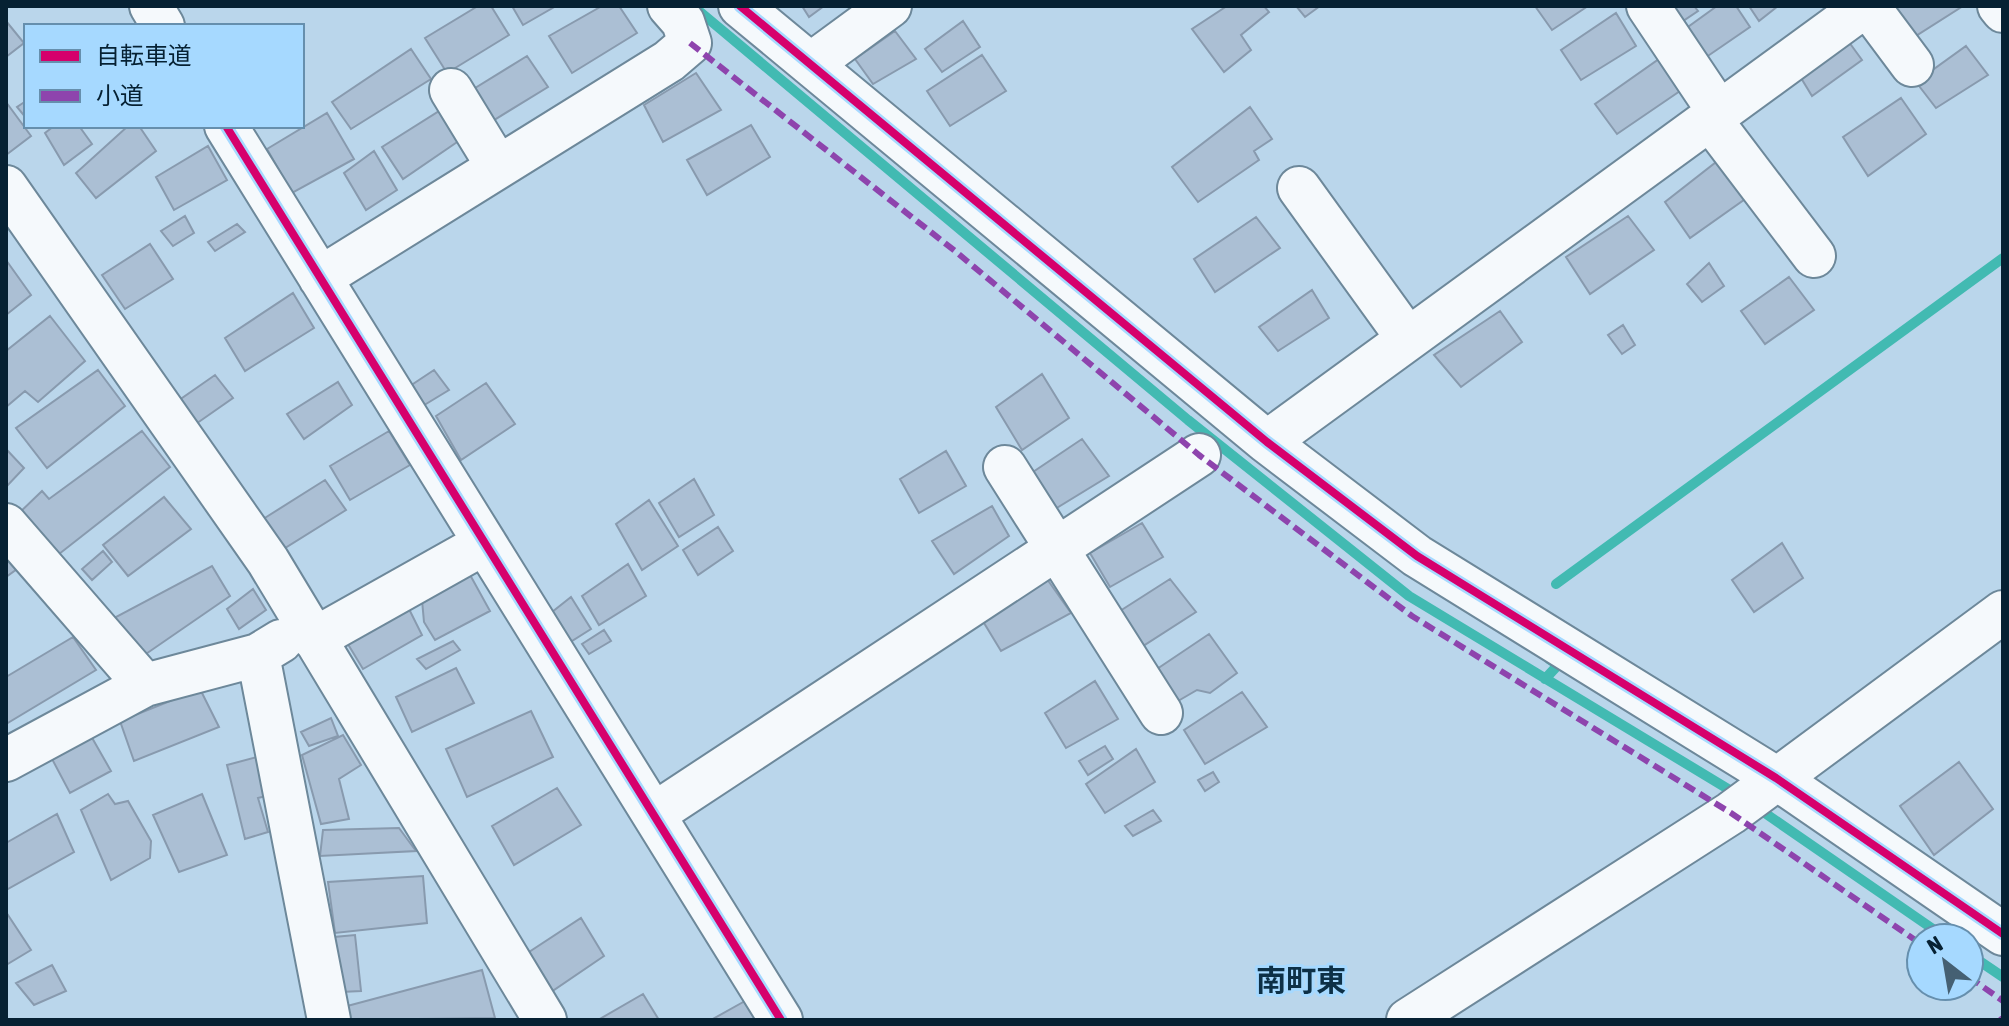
<svg xmlns="http://www.w3.org/2000/svg" width="2009" height="1026" font-family="'Asap Condensed','Noto Sans JP',sans-serif">
  <rect width="100%" height="100%" fill="#bad6eb"/>
  <g fill="none" stroke-linecap="round" stroke-linejoin="round">
    <!-- stream -->
    <path stroke="#42bab2" stroke-width="10" d="M693,6L1188,420L1409,596L1733,792
      M1556,584L2003,258
      M1545,679L1558,665L1549,659
      M1759,809L1946,938
      M1969,954L2003,977"/>
  </g>
  <!-- building -->
  <path fill="#abbfd4" stroke="#889aae" stroke-width="2" d="M478,6H491L509,35L447,73L425,38Z
    M512,6H556L523,25Z
    M602,6H619L637,33L572,73L549,36Z
    M802,6H824L809,17Z
    M1227,6H1264L1269,12L1241,35L1251,50L1224,72L1192,29Z
    M1296,6H1320L1305,17Z
    M1535,6H1588L1552,30Z
    M1664,6H1694L1698,11L1677,25Z
    M1717,6H1736L1750,27L1702,60L1681,32Z
    M1749,6H1778L1759,21Z
    M1891,6H1963L1911,39Z
    M1616,13L1636,46L1581,80L1561,50Z
    M6,21L24,43L6,57Z
    M963,21L980,47L942,72L925,49Z
    M895,31L916,59L873,84L855,59Z
    M1846,38L1862,60L1812,96L1798,73Z
    M1966,46L1988,75L1936,108L1916,82Z
    M411,49L431,79L351,129L332,102Z
    M982,55L1006,91L950,126L927,91Z
    M527,56L548,87L486,125L467,93Z
    M1659,59L1680,91L1617,134L1595,104Z
    M696,73L721,110L663,142L644,105Z
    M1901,98L1926,134L1868,176L1843,137Z
    M26,101V118L17,107Z
    M6,102L31,136L6,155Z
    M1250,107L1272,139L1254,151L1259,160L1198,202L1172,167Z
    M444,108L463,138L403,179L382,147Z
    M327,113L354,159L292,193L267,149Z
    M751,125L770,157L707,195L687,160Z
    M54,126H79L92,144L64,165L45,133Z
    M128,126H139L156,151L96,198L76,173Z
    M208,146L227,180L174,210L156,177Z
    M374,151L397,190L366,210L344,173Z
    M1720,159L1748,197L1690,238L1665,202Z
    M185,216L194,233L173,246L161,231Z
    M1628,216L1654,250L1590,294L1566,257Z
    M1256,217L1280,248L1215,292L1194,259Z
    M237,224L245,232L215,251L208,242Z
    M150,244L173,279L125,309L102,275Z
    M6,260L31,295L6,315Z
    M1709,263L1724,286L1702,302L1687,284Z
    M1789,277L1814,310L1765,344L1741,311Z
    M1312,290L1329,318L1278,351L1259,327Z
    M293,293L314,328L245,371L225,338Z
    M1500,311L1522,342L1461,387L1434,355Z
    M50,316L85,361L38,402L25,391L6,407V351Z
    M1623,325L1635,345L1622,354L1608,335Z
    M98,370L125,406L47,468L16,428Z
    M434,370L449,390L421,407L407,388Z
    M1042,374L1069,418L1022,450L996,407Z
    M215,375L233,398L193,426L175,403Z
    M338,382L352,405L304,439L287,414Z
    M486,383L515,424L461,460L436,416Z
    M142,431L170,467L54,558L15,517L42,491L49,499Z
    M389,431L410,465L350,500L330,466Z
    M1082,439L1109,476L1055,509L1030,474Z
    M6,449L24,468L6,487Z
    M946,451L966,486L919,513L900,479Z
    M694,479L714,515L679,537L659,503Z
    M325,480L346,510L277,553L260,521Z
    M164,497L191,529L128,576L103,545Z
    M649,500L678,546L642,570L616,524Z
    M992,506L1009,536L954,574L932,541Z
    M1142,523L1163,557L1110,587L1090,553Z
    M718,527L733,551L698,575L683,550Z
    M6,539L24,564L6,577Z
    M1782,543L1803,578L1754,612L1732,580Z
    M103,551L112,562L92,580L82,569Z
    M628,564L646,596L599,625L582,596Z
    M212,566L230,596L143,656L114,618Z
    M469,573L490,611L435,640L424,622L422,600Z
    M1047,579L1071,613L1001,651L981,618Z
    M1170,579L1196,612L1143,646L1120,611Z
    M253,589L266,610L239,629L227,609Z
    M571,597L591,629L564,646L547,616Z
    M405,601L422,635L363,669L343,636Z
    M604,630L611,641L589,654L582,644Z
    M1209,634L1237,673L1210,693L1197,690L1178,701L1157,669Z
    M73,637L96,670L6,724V677Z
    M453,641L460,650L426,669L417,659Z
    M456,668L474,703L412,732L396,697Z
    M1095,681L1118,719L1066,748L1045,713Z
    M200,689L219,727L134,761L120,721Z
    M1242,692L1267,727L1205,764L1184,730Z
    M531,711L553,757L467,797L446,749Z
    M331,718L338,736L309,746L301,732Z
    M343,735L361,765L339,779L349,819L321,824L302,755Z
    M91,736L111,771L70,793L51,757Z
    M1105,746L1113,759L1088,775L1079,761Z
    M1136,749L1155,782L1105,813L1086,784Z
    M261,756L270,795L258,798L268,832L245,839L227,765Z
    M1959,762L1993,809L1934,855L1900,806Z
    M1213,772L1219,782L1205,791L1198,780Z
    M557,788L581,825L514,865L492,826Z
    M108,794L115,804L128,801L151,841L150,858L111,880L81,810Z
    M202,794L227,855L179,872L153,815Z
    M1153,810L1161,821L1133,836L1125,826Z
    M57,814L74,852L6,890V843Z
    M399,828L416,851L320,856L323,830Z
    M423,876L427,923L335,933L328,882Z
    M6,912L31,950L6,965Z
    M581,918L604,956L551,992L526,954Z
    M355,935L361,991L341,992L334,937Z
    M52,965L66,991L34,1005L16,983Z
    M482,970L495,1018L338,1020L336,1009Z
    M643,994L659,1020H598Z
    M745,1001L756,1020H711Z"/>
  <g fill="none" stroke-linecap="round" stroke-linejoin="round">
    <defs>
      <path id="minor" d="M151,6L163,26
        M740,6L1267,442L1417,556L1776,778L2003,934
        M1648,6L1719,112
        M1868,6L1912,65
        M1999,6L2003,11
        M811,64L890,6
        M451,90L498,167
        M1710,119L1814,256
        M226,126L781,1020
        M6,187L268,561L545,1020
        M1299,188L1408,339
        M320,278L669,61L690,43L683,22L669,6
        M1267,442L1865,6
        M1005,467L1161,713
        M6,525L145,685
        M314,639L485,543
        M258,655L329,1020
        M6,760L145,685L258,655L281,641
        M654,814L1199,455
        M1408,1020L1731,813L2003,612"/>
    </defs>
    <!-- minor casing -->
    <use href="#minor" stroke="#6d889a" stroke-width="46"/>
    <!-- minor -->
    <use href="#minor" stroke="#f5f9fc" stroke-width="42"/>
    <!-- quiet -->
    <path stroke="#8e44ad" stroke-width="6" stroke-dasharray="12 6" stroke-linecap="butt" d="M690,43L955,251L1199,455L1412,616L1731,813L1921,944
      M1969,977L2003,1001
      M2000,1020L2003,1018"/>
    <defs>
      <path id="cycleway" d="M740,6L1267,442L1417,556L1776,778L2003,934
        M226,126L781,1020"/>
    </defs>
    <!-- cycleway casing -->
    <use href="#cycleway" stroke="#a6d9ff" stroke-width="13"/>
    <!-- cycleway -->
    <use href="#cycleway" stroke="#d6006c" stroke-width="8"/>
  </g>
  <g text-anchor="middle" dominant-baseline="central" stroke-width="6" stroke-linejoin="round" paint-order="stroke">
    <!-- quarter labels -->
    <g font-size="30" font-weight="bold" fill="#0d3046" stroke="#a6d9ff">
      <text x="1301" y="980">南町東</text>
    </g>
  </g>
  <!-- border -->
  <rect width="2009" height="1026" fill="none" stroke="#062133" stroke-width="16"/>
  <!-- legend -->
  <rect x="24" y="24" width="280" height="104" fill="#a6d9ff" stroke="#668fad" stroke-width="2"/>
  <rect x="40" y="50" width="40" height="12" fill="#d6006c" stroke="#668fad" stroke-width="2"/>
  <text x="96" y="64" font-size="24" fill="#062133">自転車道</text>
  <rect x="40" y="90" width="40" height="12" fill="#8e44ad" stroke="#668fad" stroke-width="2"/>
  <text x="96" y="104" font-size="24" fill="#062133">小道</text>
  <!-- north arrow -->
  <g transform="translate(1945 962) rotate(329)"><circle r="38" fill="#a6d9ff" stroke="#668fad" stroke-width="2"/>
  <path d="M0-6L14 30L0 20L-14 30Z" fill="#456073"/>
  <text y="-12" font-size="22" font-weight="bold" text-anchor="middle" fill="#062133">N</text>
  </g>
</svg>
